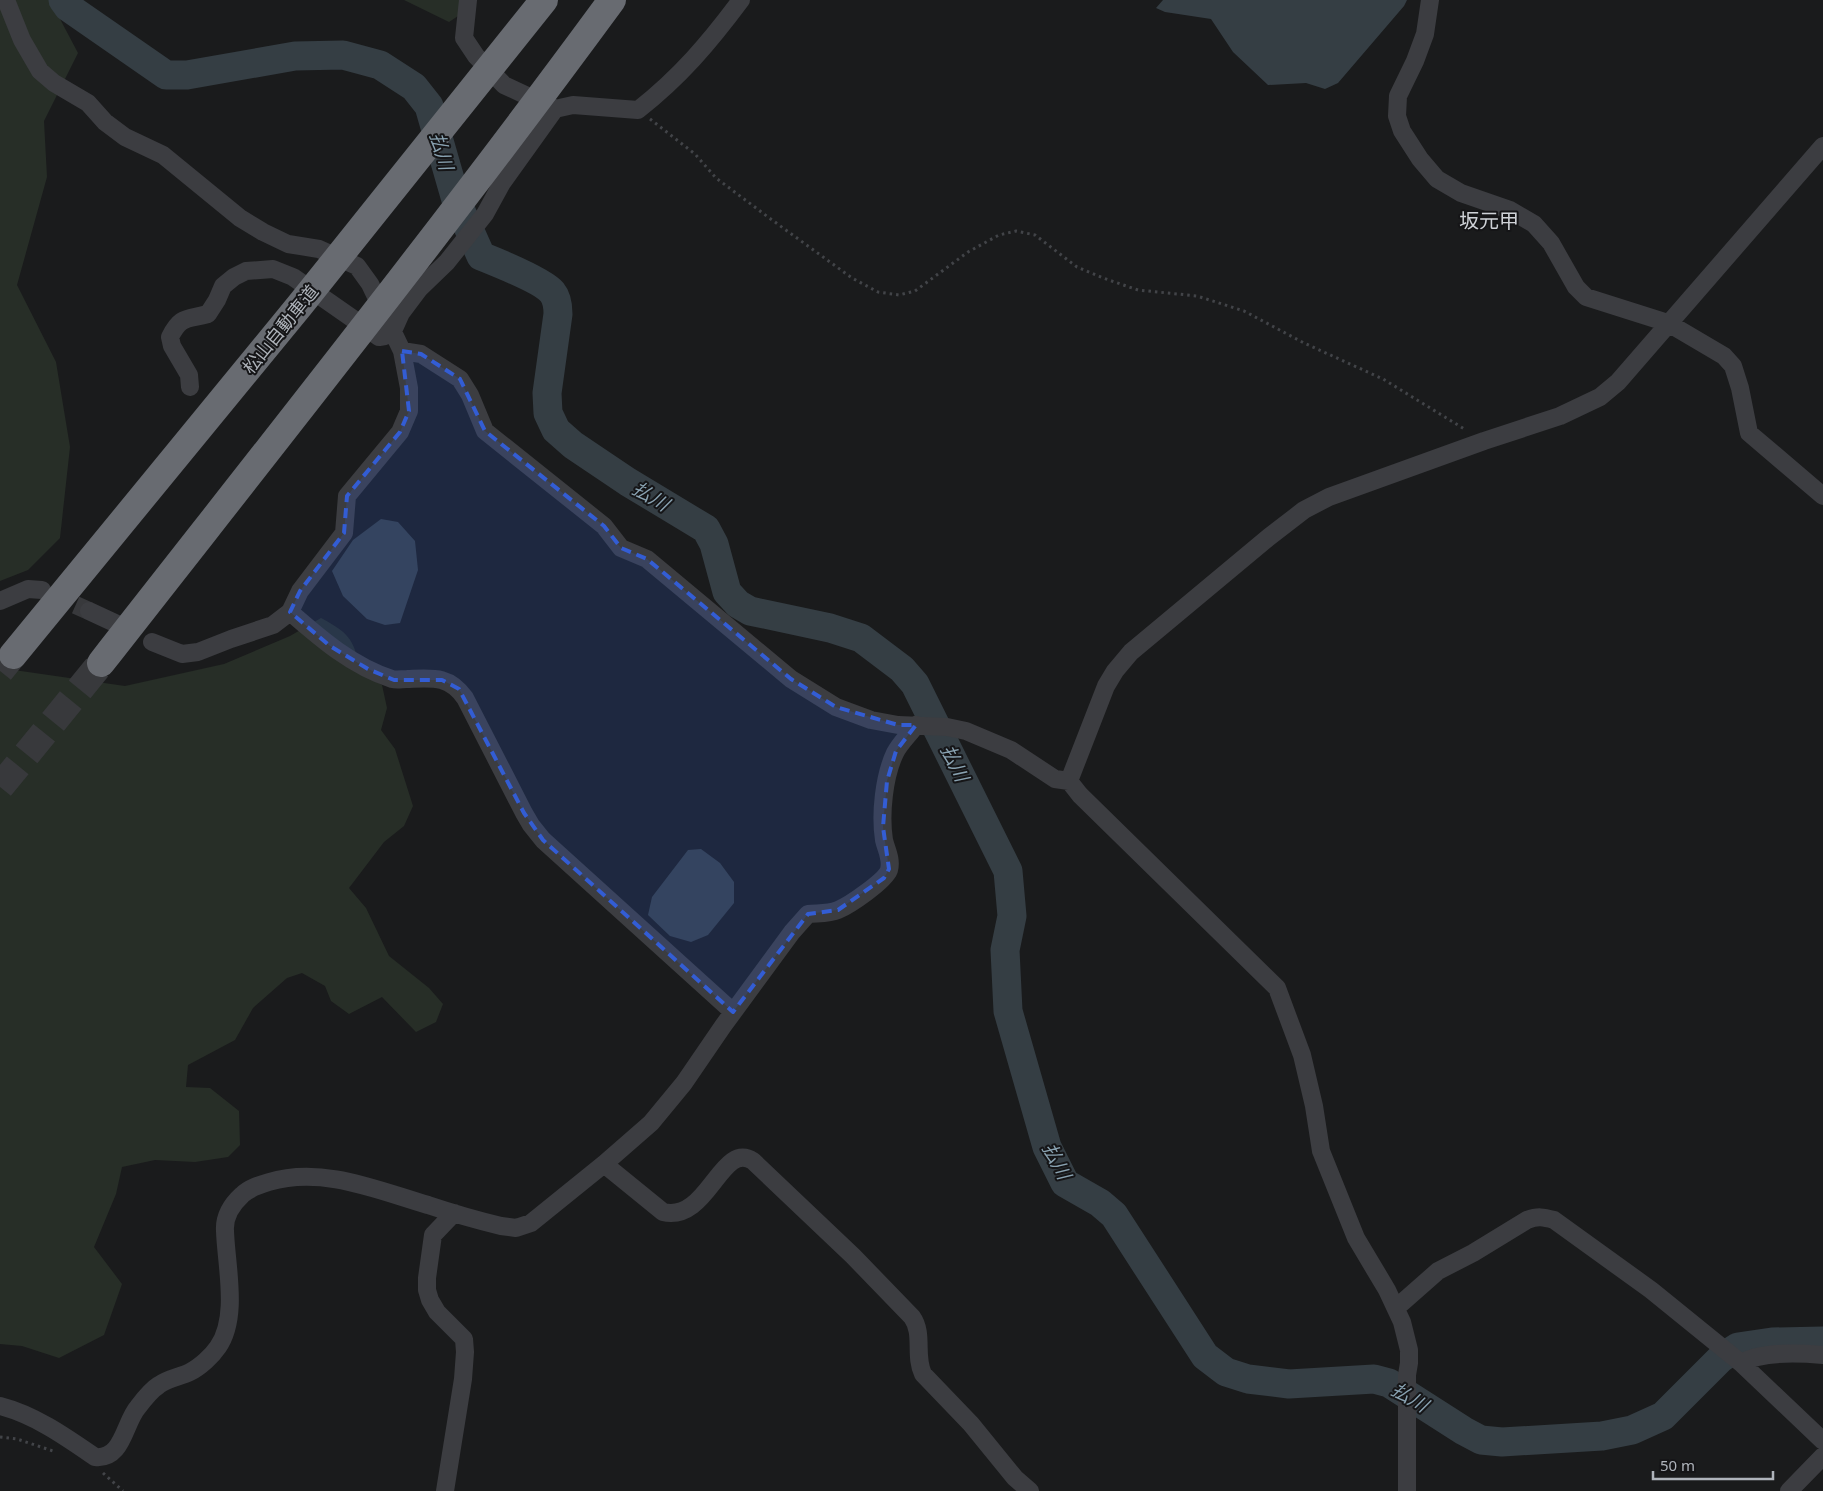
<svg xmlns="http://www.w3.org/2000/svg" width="1823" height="1491" font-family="'Noto Sans','Noto Sans JP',sans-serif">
  <rect width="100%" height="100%" fill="#1a1b1c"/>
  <!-- green -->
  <path fill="#272e27" d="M0,0H50L78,53L44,121L47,177L17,285L56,362L70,447L60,538L28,570L0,581Z
    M404,0H461L458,16L449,22Z
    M321,618C353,635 353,641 362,674L382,685L387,708L381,730L395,749L413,806L404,826L384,842L349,888L366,908L389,956L429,988L443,1004L436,1022L416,1032L382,997L349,1014L331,1001L325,986L302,973L287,978L253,1008L235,1040L188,1065L186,1087L210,1088L239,1111L240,1145L228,1157L195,1162L155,1160L122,1167L116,1194L94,1247L122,1284L104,1335L59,1358L22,1346L0,1344V668L125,686L224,664L290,636Z"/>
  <!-- water -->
  <path fill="#353e44" d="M1163,0H1407L1404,6L1338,83L1325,89L1306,83L1268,85L1233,52L1211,19L1165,12L1156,8Z
    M381,519L398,522L415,541L418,570L400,623L385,625L367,619L343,596L332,571L353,540Z
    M701,849L720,863L734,882V903L708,935L691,942L670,936L648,915L652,897L688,850Z"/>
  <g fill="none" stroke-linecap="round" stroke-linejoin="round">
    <!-- river -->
    <path stroke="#353e44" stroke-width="29" d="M63,0L68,7L166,75H187L295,56L343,55L380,65L414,87L429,106L456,200L481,256C496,262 543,281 552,292C557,298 558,307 558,314L547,393L548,413L556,430L573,445L628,482L706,529L714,544L727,592L738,604L750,611L830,628L861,638L902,669L915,684L1008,871L1012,916L1005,950L1008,1011L1047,1147L1065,1183L1100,1203L1114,1215L1205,1356L1226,1372L1248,1379L1289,1384L1374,1379L1389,1383L1464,1431L1481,1440L1502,1442L1602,1436L1632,1430L1663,1416L1721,1358L1738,1347L1772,1342L1823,1341"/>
    <!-- street-tunnel -->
    <path stroke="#38393c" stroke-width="18" stroke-dasharray="18 9" stroke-linecap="butt" d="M51,594L89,611"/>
    <!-- highway-tunnel -->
    <path stroke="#38393c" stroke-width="28" stroke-dasharray="28 14" stroke-linecap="butt" d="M0,671L13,655
      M0,787L101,663"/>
    <!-- path -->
    <path stroke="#424448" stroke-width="3" stroke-dasharray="2.5 4" stroke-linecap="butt" d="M650,119L695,154L716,178L768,217L852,278L878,292L899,295L915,291L968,252L999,235L1016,231L1035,235L1077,267L1103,278L1138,290L1197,296L1244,311L1304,343L1383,379L1466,430
      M0,1437L17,1439L56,1452
      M103,1473L123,1491"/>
    <!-- street -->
    <path stroke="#3c3d41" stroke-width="18" d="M6,0L22,40L40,71L54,83L88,103L105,122L125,137L163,155L240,218L263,232L288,244L319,249L357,266L370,284L402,351L421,354L460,379L470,395L485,431L604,526L621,548L647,559L791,679L836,707L871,720L898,725L947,727L966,731L1011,750L1055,779L1069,781
      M468,0L464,38L476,56L504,85L555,109L573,105L638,110C680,77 709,43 741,0
      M1430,0L1425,34L1415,61L1398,96L1397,116L1402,131L1420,159L1437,179L1461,193L1510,210L1534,224L1551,243L1576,287L1586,297L1668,323L1724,356L1733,366L1740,388L1749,433L1823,496
      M190,387L189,375L172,346L170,337C181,315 187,320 208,314L217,300L223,286L234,277L246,271L273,269L293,277L379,337L385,336L392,333L401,313L419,289L447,262L485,214L502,183L555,109
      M0,601L28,589L42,590
      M89,611L117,624
      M290,612C321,639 352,666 392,679C397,680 402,679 407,679C432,678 449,675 465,698L524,813L531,825L543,840L733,1012
      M152,642L182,654L198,652L231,639L273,625L290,612L300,591L344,533L347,496L400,432L409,411V388L402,351
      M604,1164L663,1212C708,1223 721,1140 753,1161L853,1256L912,1317C924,1334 914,1355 923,1374L971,1424L1015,1478L1030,1491
      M1396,1308L1438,1271L1473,1253L1527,1220C1538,1216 1543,1217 1554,1220L1651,1290L1741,1363C1762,1351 1799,1353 1823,1355
      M1741,1363L1823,1441
      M0,1406C35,1415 66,1437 95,1457C123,1460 124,1423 138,1407C144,1399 151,1390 159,1385C169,1378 180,1377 190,1372C200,1367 212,1356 218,1347C239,1317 226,1265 225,1231C224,1216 231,1205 242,1195C249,1188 259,1185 269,1182C322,1166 377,1190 428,1205C452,1213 476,1220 501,1226L516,1228L531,1223L604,1164L651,1123L684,1083L723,1026L792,932L808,914C818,913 829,914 838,910C850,905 885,881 889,870C892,859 886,849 884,840C880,814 884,776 895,753C900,743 910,734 916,725
      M445,1491L463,1379L465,1352L464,1339L437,1312L430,1300L427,1290V1278L433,1235L454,1213
      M1407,1491V1375L1409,1363V1350L1402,1322L1387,1290L1356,1238L1321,1151L1314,1106L1302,1055L1277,988L1080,795L1069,781L1106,686L1115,671L1131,652L1269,537L1304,510L1329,497L1484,441L1560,416L1600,397L1618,382L1823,146
      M1789,1491L1823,1456"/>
    <!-- highway -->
    <path stroke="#686b71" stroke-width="28" d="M13,655L300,305L544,0
      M101,663C273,443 447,225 612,0"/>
  </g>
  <!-- marked area -->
  <path fill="#335dd4" fill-opacity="0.2" stroke="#335dd4" stroke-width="4" stroke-dasharray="10 6" stroke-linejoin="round" d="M402,351L421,354L460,379L485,431L604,526L621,548L647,559L791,679L836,707L898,725H916L896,751L887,781L883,827L889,869L884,878L838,910L808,914L733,1012L543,840L524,813L459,689L442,680H394L368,669L330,646L290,612L300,591L344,533L347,496L400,432L409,411Z"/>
  <g text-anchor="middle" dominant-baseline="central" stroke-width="4" stroke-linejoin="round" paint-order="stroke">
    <!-- street labels -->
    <g font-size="18" fill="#aeb3ba" stroke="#151517">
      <text transform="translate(280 329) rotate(-51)">松山自動車道</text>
    </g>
    <!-- water labels -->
    <g font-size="19" font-style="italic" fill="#89a2b1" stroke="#151517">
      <text transform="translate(442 151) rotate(74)">払川</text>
      <text transform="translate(651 496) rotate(31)">払川</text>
      <text transform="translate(955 763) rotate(64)">払川</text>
      <text transform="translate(1057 1161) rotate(62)">払川</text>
      <text transform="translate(1410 1397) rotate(31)">払川</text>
    </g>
    <!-- quarter labels -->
    <g font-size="20" fill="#cfd2d7" stroke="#151517">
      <text x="1489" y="220">坂元甲</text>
    </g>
  </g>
  <!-- scale -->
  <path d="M1653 1471v8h120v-8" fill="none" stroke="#aeb3ba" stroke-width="2.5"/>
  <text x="1660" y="1471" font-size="15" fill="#aeb3ba" stroke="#151517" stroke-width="4" paint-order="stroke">50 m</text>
</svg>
